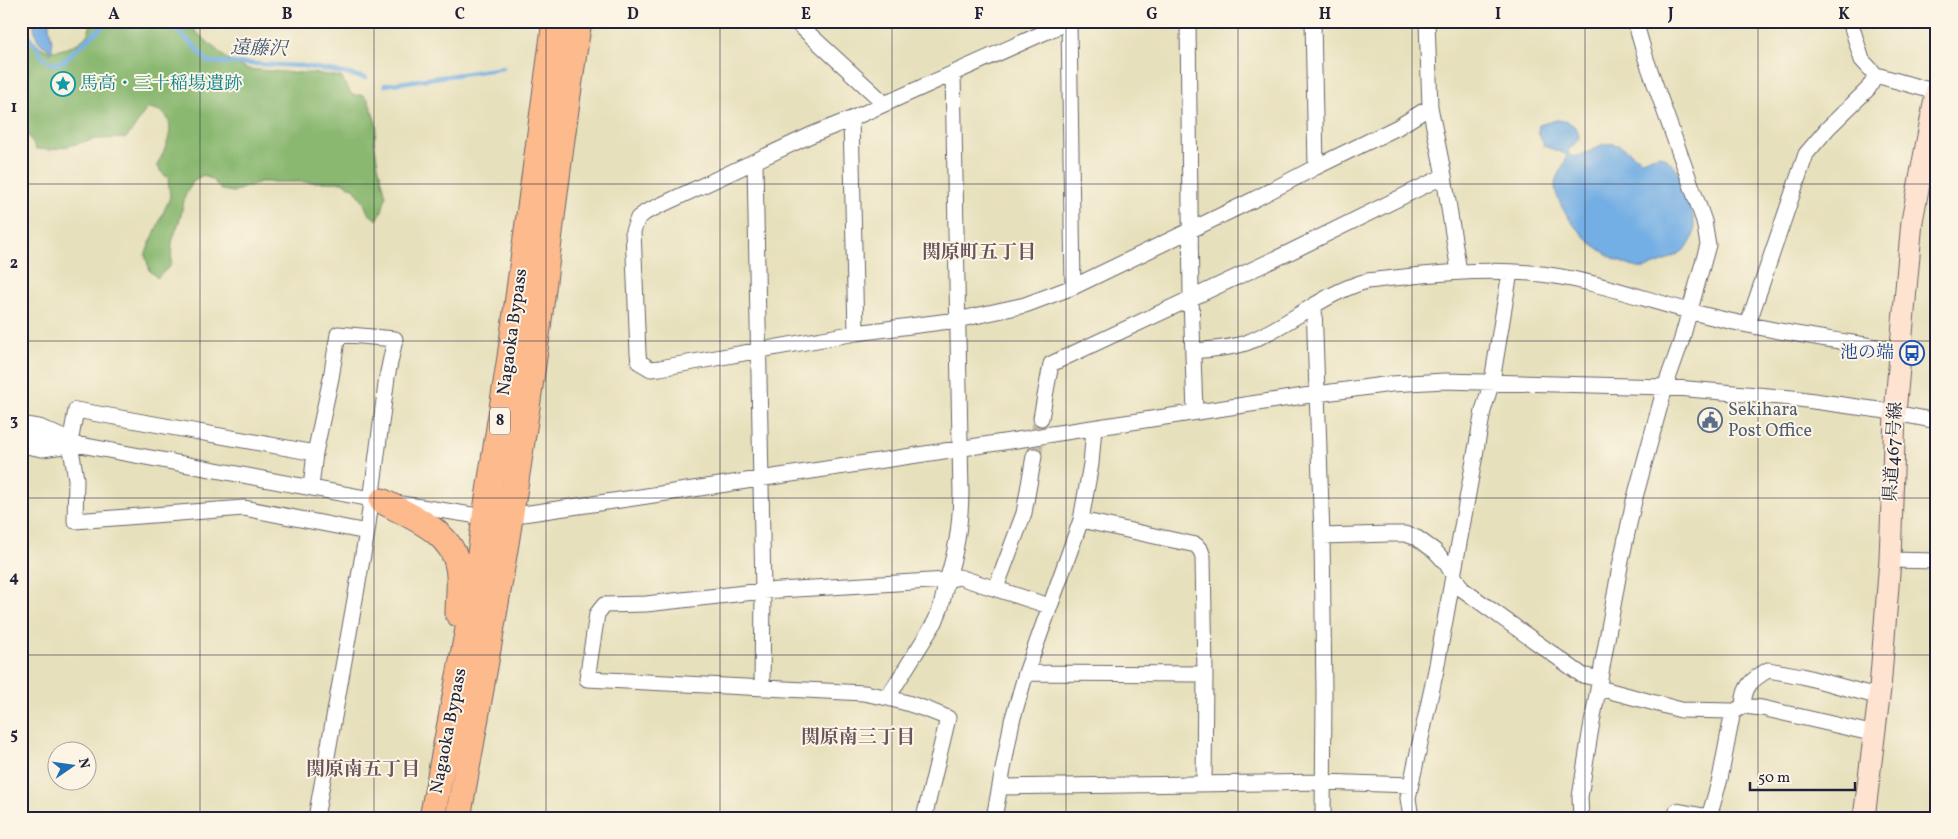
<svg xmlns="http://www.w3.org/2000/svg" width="1958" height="839" font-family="Vollkorn,'Noto Serif JP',serif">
  <rect width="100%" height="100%" fill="#fcf5e5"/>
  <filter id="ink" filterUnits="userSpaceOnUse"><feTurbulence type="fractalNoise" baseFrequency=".02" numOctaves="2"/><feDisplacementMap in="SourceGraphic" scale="10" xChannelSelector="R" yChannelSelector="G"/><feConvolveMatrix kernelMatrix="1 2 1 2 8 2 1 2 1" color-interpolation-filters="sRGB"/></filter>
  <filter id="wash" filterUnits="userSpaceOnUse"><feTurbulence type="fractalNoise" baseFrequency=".0096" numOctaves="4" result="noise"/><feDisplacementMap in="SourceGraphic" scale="20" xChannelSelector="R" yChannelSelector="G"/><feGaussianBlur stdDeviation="1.12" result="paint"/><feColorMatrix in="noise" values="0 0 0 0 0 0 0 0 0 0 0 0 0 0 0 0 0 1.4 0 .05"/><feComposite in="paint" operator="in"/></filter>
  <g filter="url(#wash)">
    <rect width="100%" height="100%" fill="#e7e0bc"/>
    <!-- forest -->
    <path fill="#8ab871" stroke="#566d56" d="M91,21H191L195,31L227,59L247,69L295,73H314L341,77L352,95H363L368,99L377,126L374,141L378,165L386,196L382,211L377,220L368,213L363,201L355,189L342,182H260L233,192L221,190L213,180L203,175L194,180L185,196L180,219L172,242L171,265L157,278L150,271L145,255L170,197L168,178L161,172L157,165C168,145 183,112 148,108C139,117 136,128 126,138L96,139L51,150L36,149L21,122V80L29,68L21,58V22C27,30 34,44 44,49C55,55 83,44 88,33C90,29 90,25 91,21Z"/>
    <!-- water -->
    <path fill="#73aee4" stroke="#4a6890" d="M34,21H49C48,32 56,45 50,54L48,48C37,44 34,33 34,21Z
      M1557,120C1570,121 1579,126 1579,139L1568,151L1570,156C1585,159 1599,140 1614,144C1624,146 1633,155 1641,160L1660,155C1678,165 1681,177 1687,195C1698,230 1701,246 1663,262C1654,265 1644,271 1634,267C1605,258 1576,234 1562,207C1559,201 1555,192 1555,185C1555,173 1569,163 1566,154L1544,146L1538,132L1539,125Z"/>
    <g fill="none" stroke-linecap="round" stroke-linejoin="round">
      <!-- stream -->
      <path stroke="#73aee4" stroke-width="4.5" d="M166,21L193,45L208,62L303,66L334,71L366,78
        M21,31L38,48L42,57L52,64L65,61L71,54L109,21
        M385,85L503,68"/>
    </g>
  </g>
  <g filter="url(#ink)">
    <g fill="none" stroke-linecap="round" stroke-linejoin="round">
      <!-- minor-tunnel -->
      <path stroke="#c0baa2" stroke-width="15" stroke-dasharray="15 8" stroke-linecap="butt" d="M1034,456L1041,418"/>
      <defs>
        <path id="minor" d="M795,21L884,103
          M1070,21L851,119L811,135L646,212L638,218L633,231L638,353L639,362L651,369L660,368L856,333L957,320L1025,305L1073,287L1253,200L1316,167L1398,127L1430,107L1427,21
          M1188,21L1191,299L1195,412
          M1313,21L1316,167
          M1850,21L1862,60L1876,75L1936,92
          M1069,22L1073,287
          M1430,107L1444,176L1459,272
          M851,119L856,333
          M755,162L763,591L762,687
          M1314,305L1322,536L1324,693L1323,818
          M1748,324L1806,154L1828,128L1868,89L1876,75
          M1193,351C1210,349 1229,349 1246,343C1289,326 1323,293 1367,281C1421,275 1476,268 1530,273C1584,277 1636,297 1689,311C1758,330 1831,339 1901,351
          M1041,418L1051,364L1290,252L1444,176
          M1052,434L1317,394L1391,384L1445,381L1665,387L1792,398L1879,410L1937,421
          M70,443L382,501L485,517L509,516L627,499L1030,438
          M315,453L331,378L338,334L395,339L387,377L367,532L316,818
          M311,487L315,453L76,410L70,443L76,479L75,521L244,508L367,532
          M1081,520L1196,545L1201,551L1203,557L1205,674L1204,784
          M1322,536L1389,534H1405L1417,538L1435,551L1446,563L1462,589L1582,675L1600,679
          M1890,560L1937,561
          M996,588L1024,513L1034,456
          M1026,673L1205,674
          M1599,688L1681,710L1733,711L1720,779L1709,817L1677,811
          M888,697L935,622L941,607L947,580L959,577L1049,606
          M1743,706C1744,686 1751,680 1768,670L1802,676L1880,697
          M1735,711L1743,706L1762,708L1875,734
          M1000,787L1322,782L1411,785
          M924,818L948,718C921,706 893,698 864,693L587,679L597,614L604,605L646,604L763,591L947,580C957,549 960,526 961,494L953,73
          M994,818L1012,721L1026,673L1081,520L1091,464L1094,428
          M1411,818L1408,798L1436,670L1483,411L1492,381L1510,272
          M1581,818L1580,797L1590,734L1621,561L1634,501L1665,387L1681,342L1708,245L1704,221L1646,59L1635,21"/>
        <path id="tertiary" d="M21,426L39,429L70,443
          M21,443L42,447L70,443"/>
        <path id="secondary" d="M1864,818L1880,689L1890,560L1895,413L1912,221L1937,88"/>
        <path id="trunk" d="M382,501C411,517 452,531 458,567C461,583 458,599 458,614
          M432,818L474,597L485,517L510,357L555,21
          M458,818C486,663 514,507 535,350C550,241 561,131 579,21"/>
      </defs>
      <!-- minor casing -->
      <use href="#minor" stroke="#676468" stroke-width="17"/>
      <!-- tertiary casing -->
      <use href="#tertiary" stroke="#676468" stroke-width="21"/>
      <!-- secondary casing -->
      <use href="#secondary" stroke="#676468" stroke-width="23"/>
      <!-- trunk casing -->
      <use href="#trunk" stroke="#676468" stroke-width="27"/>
      <!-- minor -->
      <use href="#minor" stroke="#fff" stroke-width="15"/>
      <!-- tertiary -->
      <use href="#tertiary" stroke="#fff" stroke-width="19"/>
      <!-- secondary -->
      <use href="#secondary" stroke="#fee3d1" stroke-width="21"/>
      <!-- trunk -->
      <use href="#trunk" stroke="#fcba8d" stroke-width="25"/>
      <defs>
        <path id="minor-bridge" d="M1030,438L1052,434"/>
      </defs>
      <!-- minor-bridge casing -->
      <use href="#minor-bridge" stroke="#676468" stroke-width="17" stroke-linecap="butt"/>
      <!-- minor-bridge -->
      <use href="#minor-bridge" stroke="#fff" stroke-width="15"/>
    </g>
  </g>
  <!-- grid -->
  <path fill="none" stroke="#22223b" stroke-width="1" stroke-opacity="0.55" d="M200,21V818M374,21V818M546,21V818M720,21V818M892,21V818M1066,21V818M1238,21V818M1412,21V818M1585,21V818M1758,21V818M21,184H1937M21,341H1937M21,498H1937M21,655H1937"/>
  <!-- icons -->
  <defs>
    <symbol id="sight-ring" viewBox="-11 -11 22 22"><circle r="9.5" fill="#fcf5e5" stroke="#0f9aa8" stroke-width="1.5"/><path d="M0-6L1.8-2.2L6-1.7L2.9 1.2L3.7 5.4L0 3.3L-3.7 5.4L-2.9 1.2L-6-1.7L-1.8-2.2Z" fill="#0f9aa8"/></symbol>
    <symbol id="bus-ring" viewBox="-11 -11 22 22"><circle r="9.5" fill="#fcf5e5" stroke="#1a4fb4" stroke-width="1.5"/><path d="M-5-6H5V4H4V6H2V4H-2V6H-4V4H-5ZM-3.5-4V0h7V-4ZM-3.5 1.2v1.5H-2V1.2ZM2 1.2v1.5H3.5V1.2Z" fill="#1a4fb4"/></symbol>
    <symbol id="civic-ring" viewBox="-11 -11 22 22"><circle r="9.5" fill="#fcf5e5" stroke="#5c6f8a" stroke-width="1.5"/><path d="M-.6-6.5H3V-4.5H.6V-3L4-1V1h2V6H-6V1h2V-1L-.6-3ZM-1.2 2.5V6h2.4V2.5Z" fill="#5c6f8a"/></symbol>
  </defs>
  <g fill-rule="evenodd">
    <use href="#sight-ring" x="49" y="70" width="28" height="28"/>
    <use href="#bus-ring" x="1898" y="339" width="28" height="28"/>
    <use href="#civic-ring" x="1696" y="406" width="28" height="28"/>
  </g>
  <g text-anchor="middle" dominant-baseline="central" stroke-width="4" stroke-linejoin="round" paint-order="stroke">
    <!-- shield labels -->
    <rect fill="#fcf5e5" stroke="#63616e" stroke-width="1" x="490" y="407.5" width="20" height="27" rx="4"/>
    <g font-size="16" font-weight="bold" fill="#22223b">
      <text x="500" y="421">8</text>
    </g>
    <!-- culture labels -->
    <g font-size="18" fill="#0d838f" stroke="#fcf5e5" text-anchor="start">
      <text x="80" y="84">馬高・三十稲場遺跡</text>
    </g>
    <!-- street labels -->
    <g font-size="18" fill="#22223b" stroke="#fcf5e5">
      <text transform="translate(513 332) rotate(-82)">Nagaoka Bypass</text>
      <text transform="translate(1894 452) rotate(-87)">県道467号線</text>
      <text transform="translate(449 731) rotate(-79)">Nagaoka Bypass</text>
    </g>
    <!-- transit labels -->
    <g font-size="18" fill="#164399" stroke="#fcf5e5" text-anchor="end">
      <text x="1894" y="353">池の端</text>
    </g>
    <!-- service labels -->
    <g font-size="18" fill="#4e5e75" stroke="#fcf5e5" text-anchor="start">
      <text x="1728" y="410">Sekihara<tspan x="1728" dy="21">Post Office</tspan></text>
    </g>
    <!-- water labels -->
    <g font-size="19" font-style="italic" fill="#3e5376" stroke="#fcf5e5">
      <text transform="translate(259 49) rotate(2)">遠藤沢</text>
    </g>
    <!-- neighbourhood labels -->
    <g font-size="19" font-weight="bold" fill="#69535d" stroke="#fcf5e5">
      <text x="979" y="253">関原町五丁目</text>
      <text x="858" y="738">関原南三丁目</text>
      <text x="363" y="770">関原南五丁目</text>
    </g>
  </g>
  <!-- margin -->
  <rect width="1958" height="839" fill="none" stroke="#fcf5e5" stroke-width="55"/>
  <!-- north arrow -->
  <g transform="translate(72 766) rotate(77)"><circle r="24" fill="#fcf5e5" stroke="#a5a1a1"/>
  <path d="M0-4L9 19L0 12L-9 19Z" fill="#1f6fb2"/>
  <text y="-8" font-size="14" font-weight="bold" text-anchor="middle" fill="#22223b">N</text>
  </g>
  <!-- scale -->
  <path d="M1750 782v8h105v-8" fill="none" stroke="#22223b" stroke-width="2.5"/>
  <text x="1758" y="782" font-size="15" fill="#22223b" stroke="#fcf5e5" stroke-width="4" paint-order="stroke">50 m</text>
  <rect x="28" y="28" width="1902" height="784" fill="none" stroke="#22223b" stroke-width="2"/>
  <g font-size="16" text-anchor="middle" font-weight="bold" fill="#22223b">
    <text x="114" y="19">A</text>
    <text x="287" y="19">B</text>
    <text x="460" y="19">C</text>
    <text x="633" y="19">D</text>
    <text x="806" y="19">E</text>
    <text x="979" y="19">F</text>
    <text x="1152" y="19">G</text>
    <text x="1325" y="19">H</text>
    <text x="1498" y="19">I</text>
    <text x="1671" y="19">J</text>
    <text x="1844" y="19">K</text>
    <text x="14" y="112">1</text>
    <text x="14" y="268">2</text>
    <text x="14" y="425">3</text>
    <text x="14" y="582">4</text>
    <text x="14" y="739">5</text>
  </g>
</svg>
